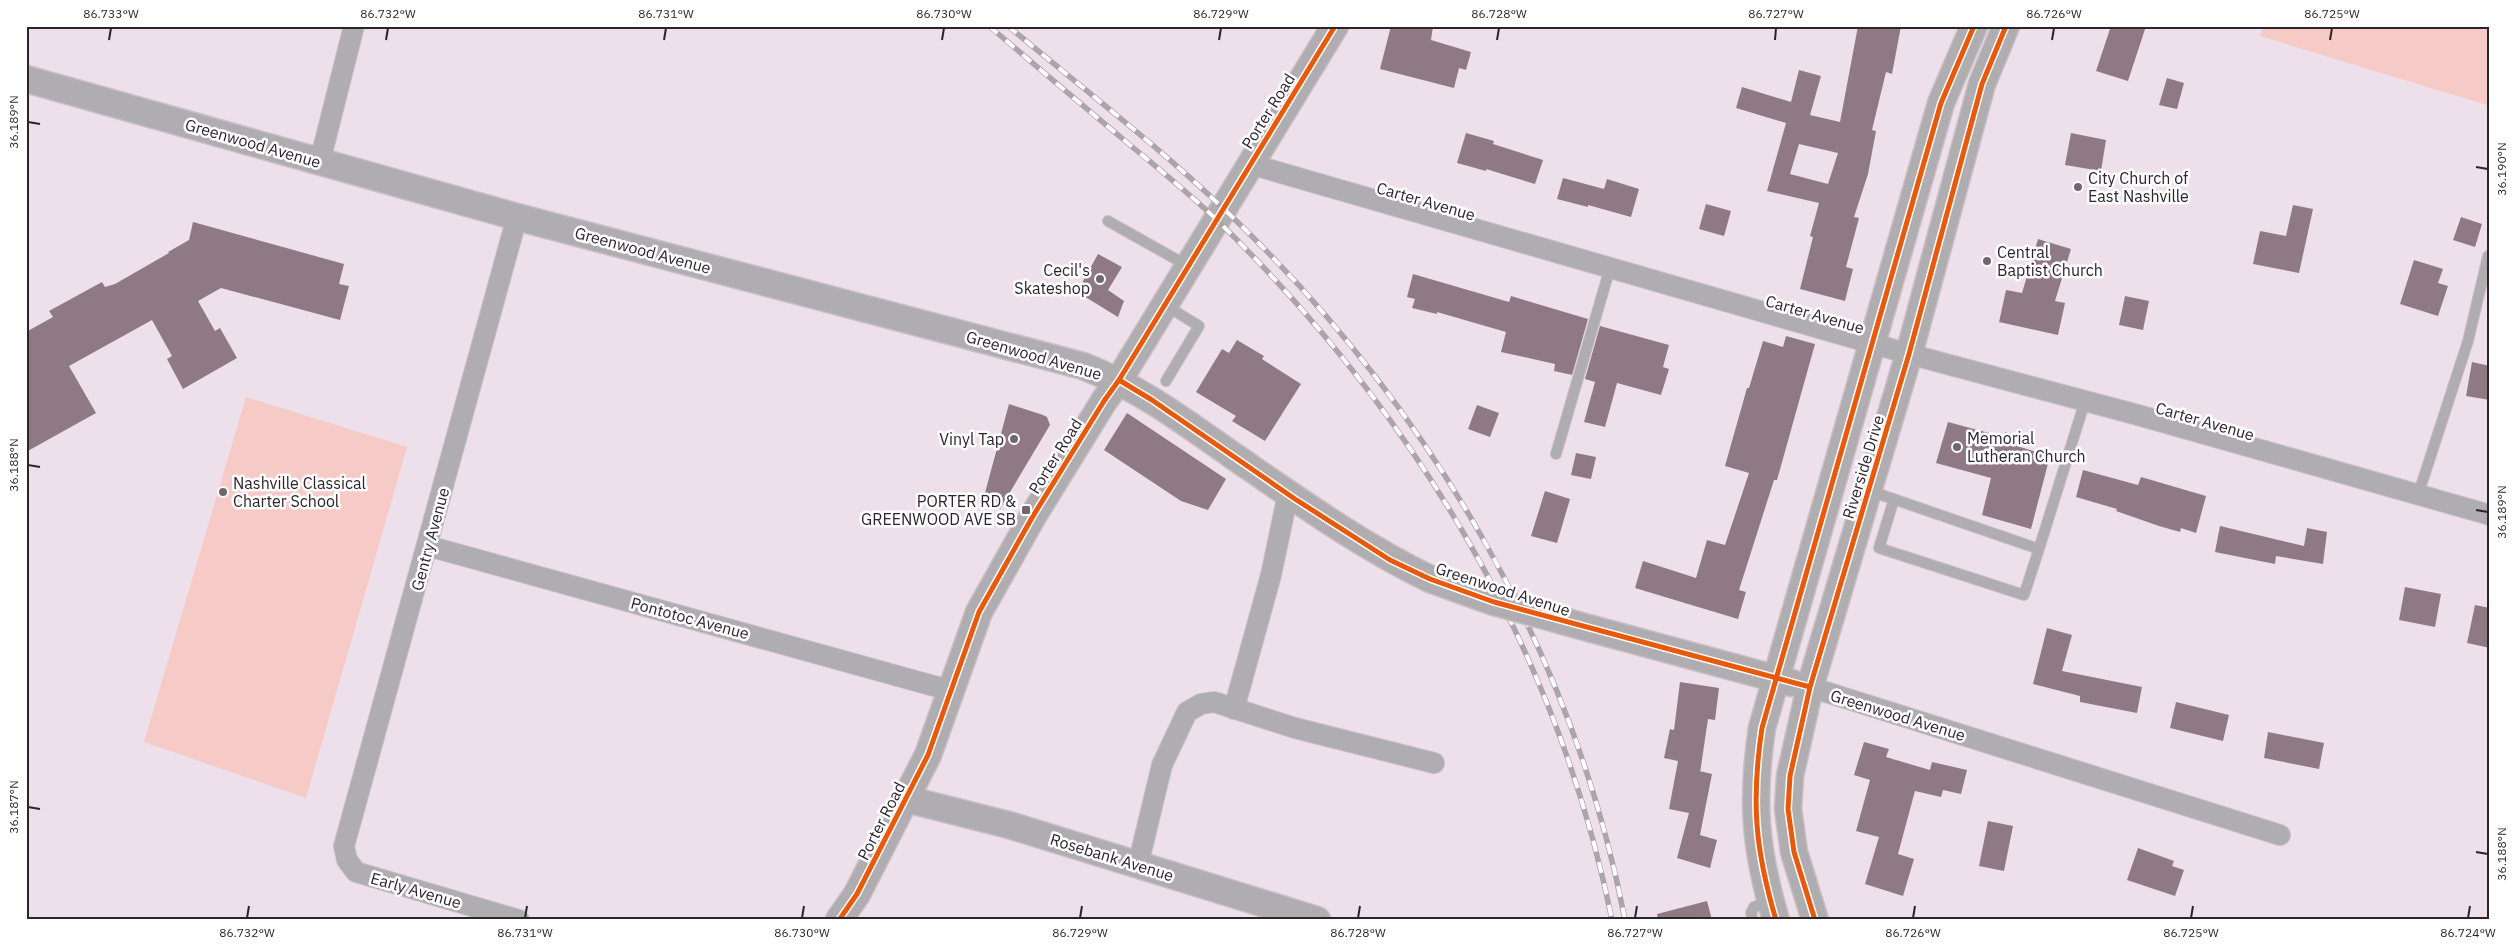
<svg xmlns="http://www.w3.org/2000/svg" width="2516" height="946" font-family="'IBM Plex Sans',sans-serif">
  <rect width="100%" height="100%" fill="#eee0ea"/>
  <!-- green -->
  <path fill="#f6cac6" d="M2263,26H2490V106L2260,36Z
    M246,397L407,447L306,798L144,742Z"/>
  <!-- building -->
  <path fill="#8f7a84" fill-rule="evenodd" d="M1391,26H1433L1431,40L1471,52L1466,70L1459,68L1454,88L1380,69Z
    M1858,26H1901L1892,74L1886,72L1872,130L1876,131L1868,174L1854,217L1859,218L1846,267L1853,269L1845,301L1800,289L1813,237L1810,236L1819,203L1767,191L1786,123L1736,108L1742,87L1791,102L1799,70L1821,76L1810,115L1840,122ZM1799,144L1838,153L1828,184L1790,174Z
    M2111,26H2146L2128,81L2096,71Z
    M2167,78L2184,83L2177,109L2159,105Z
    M1466,133L1494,141L1493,144L1543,160L1535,184L1486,169V171L1457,163Z
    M2071,133L2106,140L2101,171L2065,165Z
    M1563,178L1604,189L1607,179L1639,189L1631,217L1588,205V207L1557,199Z
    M1706,204L1731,211L1724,236L1699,229Z
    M2293,205L2313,209L2299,273L2253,264L2260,231L2286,236Z
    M2461,217L2482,224L2475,247L2453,240Z
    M193,222L344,264L339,284L349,286L340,320L221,288L198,301L215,331L220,328L237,358L183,389L167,359L172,356L152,320L69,366L96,413L26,452V332L53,317L49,311L102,282L105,287L115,284L169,253L168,252L189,240Z
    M2038,239L2071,249L2055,301L2065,303L2058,335L1999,322L2006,290L2022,293Z
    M1098,254L1122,267L1108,290L1124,301L1118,317L1077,292Z
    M2414,260L2443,269L2438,283L2448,286L2438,316L2400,304Z
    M1413,274L1509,302L1511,296L1588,319L1572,375L1554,371L1555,364L1501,352L1506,332L1437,312V314L1412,308L1415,299L1407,297Z
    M2125,296L2149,301L2143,330L2119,325Z
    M1600,326L1669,345L1663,367L1669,369L1661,395L1617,383L1605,427L1584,422L1595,382L1585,379Z
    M1786,336L1815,344L1777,480H1774L1739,590L1746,592L1738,619L1635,588L1643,561L1696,578L1707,540L1725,545L1749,473L1725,466L1747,388H1749L1763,341L1783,347Z
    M1237,340L1264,356L1262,359L1301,384L1265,441L1232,421L1236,416L1196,392L1222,349L1229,353Z
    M2472,362L2490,366V400L2466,396Z
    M1009,404L1043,415L1047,417L1050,425L1000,509L982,504Z
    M1477,405L1499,413L1490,437L1468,429Z
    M1127,413L1226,479L1208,510L1181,501L1104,450Z
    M1948,422L2004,437L2005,432L2020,436L2017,446L2050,456L2031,529L1982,515L1991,478L1936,463Z
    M1576,453L1596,457L1591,479L1571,475Z
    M2083,470L2138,485L2141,477L2206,496L2196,533L2181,528L2180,532L2159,526L2116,511L2117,509L2076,497Z
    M1545,491L1570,499L1557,543L1531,536Z
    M2220,526L2304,546L2307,528L2327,532L2323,564L2276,556L2275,564L2215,552Z
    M2405,587L2441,594L2435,627L2399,620Z
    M2475,605L2490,608V648L2467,643Z
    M2047,628L2072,635L2062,671L2142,687L2137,713L2080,702V696L2033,684Z
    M1680,682L1719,688L1715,720L1708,719L1700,773V771L1712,774L1700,835L1717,840L1710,868L1677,858L1689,813L1669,809L1678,761L1664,758L1670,729L1674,730Z
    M2176,702L2229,715L2223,741L2170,728Z
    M2268,732L2324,743L2319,769L2264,758Z
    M1864,742L1889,749L1886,757L1930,770L1932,762L1967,770L1961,794L1943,790L1941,797L1915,791L1898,854L1914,859L1903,896L1865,884L1879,837L1856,831L1870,780L1854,775Z
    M1988,821L2013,826L2004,871L1979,866Z
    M2138,848L2174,861L2172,866L2184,870L2175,896L2127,880Z
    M1707,901L1712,920H1658L1657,914Z"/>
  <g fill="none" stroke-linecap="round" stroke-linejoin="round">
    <defs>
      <path id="service" d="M1108,221L1188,266
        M1165,305L1199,326L1166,381
        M1556,454L1610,268
        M1870,491L2039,549L2085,401
        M2418,495L2468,341L2488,256
        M1894,499L1879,548L2024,595L2039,549
        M1753,920L1751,913L1754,907L1769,901"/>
      <path id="minor" d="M320,161L354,26
        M1250,164L1909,354L2138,415L2490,515
        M517,217L344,846L347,860L356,872L519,920
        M428,546L952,691
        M1810,687L2280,835
        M1234,709L1271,575L1288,494
        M1138,865L1162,765L1187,712L1201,704L1214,702L1295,728L1434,763"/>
      <path id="tertiary" d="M26,79L517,217L1083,366C1140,388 1182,420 1232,455C1296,499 1360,545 1430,579
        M1592,629L1792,683
        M906,799L1009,825L1317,920
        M839,920L857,894L928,755L979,612L1033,516L1104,401L1119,380L1335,26
        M1776,920C1755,849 1751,801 1762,728L1941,103L1974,26
        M1815,920L1794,852L1788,809L1790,776L1810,687L1909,354L1982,84L2006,26"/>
    </defs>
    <!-- service casing -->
    <use href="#service" stroke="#cabfc7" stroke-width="12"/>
    <!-- minor casing -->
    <use href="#minor" stroke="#cabfc7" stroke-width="22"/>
    <!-- tertiary casing -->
    <use href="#tertiary" stroke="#cabfc7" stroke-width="29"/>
    <!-- service -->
    <use href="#service" stroke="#b0adb1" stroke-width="10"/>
    <!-- minor -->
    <use href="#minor" stroke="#b0adb1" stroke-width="20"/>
    <!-- tertiary -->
    <use href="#tertiary" stroke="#b0adb1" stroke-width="26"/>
    <defs>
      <path id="rail" d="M989,26C1036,66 1083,106 1130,145C1160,170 1191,195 1219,222C1415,414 1557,649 1612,920
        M1008,26C1081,87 1157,145 1226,211C1425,400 1573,649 1625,920"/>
    </defs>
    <!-- rail casing -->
    <use href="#rail" stroke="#ada4ab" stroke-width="5.5"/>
    <!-- rail -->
    <use href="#rail" stroke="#fff" stroke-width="4" stroke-dasharray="11" stroke-linecap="butt"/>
    <defs>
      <path id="tertiary-bridge" d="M1430,579L1494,602L1592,629"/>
    </defs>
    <!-- tertiary-bridge casing -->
    <use href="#tertiary-bridge" stroke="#cabfc7" stroke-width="29" stroke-linecap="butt"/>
    <!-- tertiary-bridge -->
    <use href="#tertiary-bridge" stroke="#b0adb1" stroke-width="26"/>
    <defs>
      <path id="cycleway" d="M1119,380L1152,400L1295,499L1390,560L1430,579L1494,602L1810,687
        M839,920L857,894L928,755L979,612L1033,516L1104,401L1119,380L1335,26
        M1776,920C1755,849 1751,801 1762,728L1941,103L1974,26
        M1815,920L1794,852L1788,809L1790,776L1810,687L1909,354L1982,84L2006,26"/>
    </defs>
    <!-- cycleway casing -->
    <use href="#cycleway" stroke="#fff" stroke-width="8"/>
    <!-- cycleway -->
    <use href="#cycleway" stroke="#e8590c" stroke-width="5"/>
  </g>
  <!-- ticks -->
  <path fill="none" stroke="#2d242b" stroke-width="2" d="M109,40L111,28M386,40L388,28M664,40L666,28M942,40L944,28M1219,40L1221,28M1497,40L1499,28M1775,40L1776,28M2052,40L2054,28M2330,40L2332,28M28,122L40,124M2476,167L2488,169M28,465L40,467M2476,510L2488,512M28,807L40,809M2476,852L2488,854M247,918L249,906M525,918L527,906M802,918L804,906M1080,918L1082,906M1358,918L1360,906M1635,918L1637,906M1913,918L1915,906M2191,918L2193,906M2468,918L2470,906"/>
  <!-- markers -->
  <g fill="#71666e" stroke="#fff" stroke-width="2">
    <circle cx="2078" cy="187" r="5"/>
    <circle cx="1987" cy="261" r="5"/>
    <circle cx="1100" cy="279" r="5"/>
    <circle cx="1014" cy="439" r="5"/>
    <circle cx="1957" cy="447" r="5"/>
    <circle cx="223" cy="492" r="5"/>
    <rect x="1021" y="505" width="10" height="10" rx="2.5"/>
  </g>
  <g text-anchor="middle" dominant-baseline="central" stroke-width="5" stroke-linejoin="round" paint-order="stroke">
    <!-- street labels -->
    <g font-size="16" fill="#2d242b" stroke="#fff">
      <text transform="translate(1268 111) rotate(-58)">Porter Road</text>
      <text transform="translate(253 143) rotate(16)">Greenwood Avenue</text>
      <text transform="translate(1426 201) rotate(16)">Carter Avenue</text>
      <text transform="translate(643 250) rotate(15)">Greenwood Avenue</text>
      <text transform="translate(1815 314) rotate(16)">Carter Avenue</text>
      <text transform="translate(1034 355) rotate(16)">Greenwood Avenue</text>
      <text transform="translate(2205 421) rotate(16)">Carter Avenue</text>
      <text transform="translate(1055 456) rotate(-58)">Porter Road</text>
      <text transform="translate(1863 467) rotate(-73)">Riverside Drive</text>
      <text transform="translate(430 539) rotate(-75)">Gentry Avenue</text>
      <text transform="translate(1503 589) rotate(18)">Greenwood Avenue</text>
      <text transform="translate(690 618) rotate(15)">Pontotoc Avenue</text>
      <text transform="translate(1898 715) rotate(17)">Greenwood Avenue</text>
      <text transform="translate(881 821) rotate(-63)">Porter Road</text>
      <text transform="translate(1112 857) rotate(17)">Rosebank Avenue</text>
      <text transform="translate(416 890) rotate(16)">Early Avenue</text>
    </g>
    <!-- poi labels -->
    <g font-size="16" fill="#2d242b" stroke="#fff" text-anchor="start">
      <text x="2088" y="178">City Church of<tspan x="2088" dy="18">East Nashville</tspan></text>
      <text x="1997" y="252">Central<tspan x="1997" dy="18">Baptist Church</tspan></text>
      <text x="1090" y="270" text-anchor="end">Cecil's<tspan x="1090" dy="18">Skateshop</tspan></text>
      <text x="1967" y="438">Memorial<tspan x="1967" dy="18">Lutheran Church</tspan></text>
      <text x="1004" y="439" text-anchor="end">Vinyl Tap</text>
      <text x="233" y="483">Nashville Classical<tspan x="233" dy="18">Charter School</tspan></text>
      <text x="1016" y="501" text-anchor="end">PORTER RD &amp;<tspan x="1016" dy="18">GREENWOOD AVE SB</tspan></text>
    </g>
  </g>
  <!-- border -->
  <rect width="2516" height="946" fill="none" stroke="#ffffff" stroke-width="55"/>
  <rect x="28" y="28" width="2460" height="890" fill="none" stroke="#2d242b" stroke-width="2"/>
  <g font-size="12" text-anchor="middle" fill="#2d242b">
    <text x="111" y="18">86.733°W</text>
    <text x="388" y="18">86.732°W</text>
    <text x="666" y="18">86.731°W</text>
    <text x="944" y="18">86.730°W</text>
    <text x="1221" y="18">86.729°W</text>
    <text x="1499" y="18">86.728°W</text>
    <text x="1776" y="18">86.727°W</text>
    <text x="2054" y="18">86.726°W</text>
    <text x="2332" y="18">86.725°W</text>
    <text transform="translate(14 122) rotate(-90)" y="4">36.189°N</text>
    <text transform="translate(2502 169) rotate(-90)" y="4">36.190°N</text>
    <text transform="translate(14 465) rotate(-90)" y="4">36.188°N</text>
    <text transform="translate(2502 512) rotate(-90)" y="4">36.189°N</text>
    <text transform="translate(14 807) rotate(-90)" y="4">36.187°N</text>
    <text transform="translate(2502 854) rotate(-90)" y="4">36.188°N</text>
    <text x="247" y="937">86.732°W</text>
    <text x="525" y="937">86.731°W</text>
    <text x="802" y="937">86.730°W</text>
    <text x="1080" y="937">86.729°W</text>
    <text x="1358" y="937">86.728°W</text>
    <text x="1635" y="937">86.727°W</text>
    <text x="1913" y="937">86.726°W</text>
    <text x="2191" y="937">86.725°W</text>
    <text x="2468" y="937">86.724°W</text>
  </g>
</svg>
